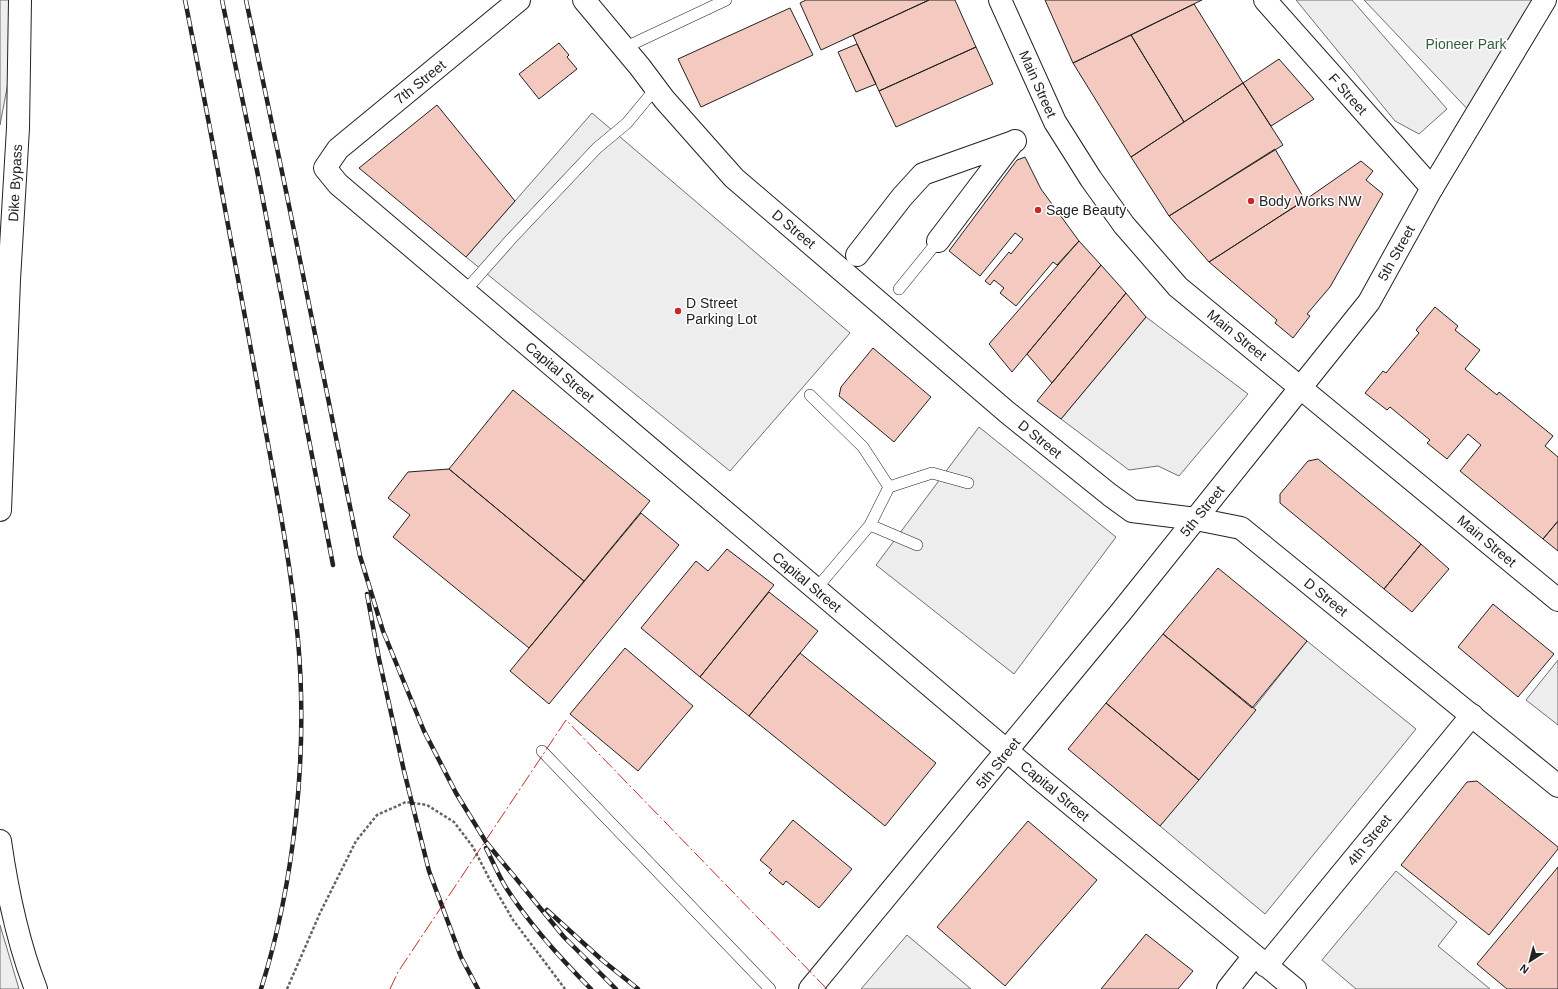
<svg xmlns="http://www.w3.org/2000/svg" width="1558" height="989" font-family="Helvetica,sans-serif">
  <rect width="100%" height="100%" fill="#fff"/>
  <!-- green -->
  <path fill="#eee" stroke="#6f6f6f" d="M0,0H20L21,14L0,125Z
    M1364,0H1545L1475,117Z
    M0,925L19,989H0Z"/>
  <!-- parking -->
  <path fill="#ededed" stroke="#6f6f6f" d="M1296,0H1352L1447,109L1419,134L1395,121Z
    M592,113L850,333L730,471L466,257Z
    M1146,317L1248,394L1179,476L1158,466L1129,470L1061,419Z
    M979,427L1116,537L1014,674L876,565Z
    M1307,641L1416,729L1265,914L1160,826Z
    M1558,660V725L1526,700Z
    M1396,871L1457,922L1438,946L1490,989H1356L1322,960Z
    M907,935L971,989H861Z"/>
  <!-- building -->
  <path fill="#f3c9c0" stroke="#222" d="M806,0H929L821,50L800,3Z
    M929,0H955L976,47L879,91L853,35Z
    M1045,0H1202L1073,63Z
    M1194,4L1243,83L1184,122L1131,35Z
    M790,8L813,55L701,107L678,59Z
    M1131,35L1184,122L1131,157L1073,63Z
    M559,43L569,55L567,57L577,69L539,99L519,74Z
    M857,44L876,84L856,92L838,52Z
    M976,47L993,84L896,127L879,91Z
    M1279,59L1314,99L1271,126L1243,83Z
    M1243,83L1283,145L1169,216L1131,157Z
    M437,105L515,201L466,257L359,168Z
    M1275,149L1305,200L1209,262L1169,216Z
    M1025,157L1041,189L1079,241L1057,265L1053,262L1016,306L1000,293L1004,288L994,280L990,285L985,281L1009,252L1011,254L1023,239L1015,233L980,276L949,251L1017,160Z
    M1361,161L1373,171L1366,180L1383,194L1330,287L1307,314L1310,316L1293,338L1275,323L1277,320L1209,262L1305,200Z
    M1079,241L1101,265L1012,372L989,344Z
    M1101,265L1126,293L1052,383L1027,354Z
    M1126,293L1146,317L1061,419L1037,401Z
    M1435,307L1458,326L1455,330L1480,350L1465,369L1497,395L1499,392L1553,436L1545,446L1558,457V521L1543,539L1460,471L1481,445L1468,434L1447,459L1427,443L1430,440L1390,407L1387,410L1365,393L1383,371L1386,373L1419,333L1416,330Z
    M873,348L931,397L894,442L839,396L841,387Z
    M513,390L650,501L584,581L449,469Z
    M1318,459L1421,544L1384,589L1280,503V494L1308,461Z
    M449,469L584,581L529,648L393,537L410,515L388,498L408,472Z
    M641,513L679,545L549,704L510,671Z
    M1558,521V551L1543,539Z
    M1421,544L1449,569L1412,612L1384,589Z
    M727,549L774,585L700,677L641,628L696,561L708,571Z
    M1218,568L1307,641L1252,708L1163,634Z
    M769,592L818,631L749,716L700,677Z
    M1493,604L1554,654L1518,697L1458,647Z
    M1163,634L1256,710L1199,780L1106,703Z
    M625,648L693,706L638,771L570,714Z
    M800,653L936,763L885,826L749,716Z
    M1106,703L1199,780L1160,826L1068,749Z
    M1477,781L1558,847V849L1489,935L1401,865L1467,782Z
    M793,820L852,869L819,908L786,881L783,885L769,873L772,870L760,860Z
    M1028,821L1097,880L1005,986L937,927Z
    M1558,867V989H1507L1477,964Z
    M1146,934L1193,971L1178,989H1101Z"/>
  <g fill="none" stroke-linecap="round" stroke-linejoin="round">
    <defs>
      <path id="lane" d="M624,48L726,0
        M899,289L938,241
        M465,291L511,239L597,148L627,123L656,88
        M810,395L863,447L889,487L870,525L816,589
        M889,487L932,473L968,483
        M870,525L917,545
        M542,751L770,989"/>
      <path id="street" d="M519,0L338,149L325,168L338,184L1039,778L1295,989
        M1265,0L1432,188
        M938,241L1013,142L1015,141
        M857,255L902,197L923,174L1013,142
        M1266,966L1472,715
        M1228,989L1254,956"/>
      <path id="secondary" d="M584,0L640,67L664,99L734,178L1008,413L1110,495L1132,511L1196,519L1241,528L1558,786
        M1000,0L1055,122L1091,179L1124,225L1178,287L1558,600
        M810,989L1121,612L1369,302L1432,188L1545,0"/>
      <path id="highway" d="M0,510L9,280L18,128L20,0
        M0,841C7,890 18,943 36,989"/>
    </defs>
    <!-- lane casing -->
    <use href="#lane" stroke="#222" stroke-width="12"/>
    <!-- street casing -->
    <use href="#street" stroke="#222" stroke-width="24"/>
    <!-- secondary casing -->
    <use href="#secondary" stroke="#222" stroke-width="24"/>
    <!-- highway casing -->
    <use href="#highway" stroke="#222" stroke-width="24"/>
    <!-- path -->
    <path stroke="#646464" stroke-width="2.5" stroke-dasharray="3 2" stroke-linecap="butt" d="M287,989L320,913L356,841L377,815L406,802L427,805L454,822L473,847L491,882L513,920L565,989"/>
    <!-- lane -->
    <use href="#lane" stroke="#fff" stroke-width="11"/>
    <!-- street -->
    <use href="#street" stroke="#fff" stroke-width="22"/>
    <!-- secondary -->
    <use href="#secondary" stroke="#fff" stroke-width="22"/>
    <!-- highway -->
    <use href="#highway" stroke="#fff" stroke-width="22"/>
    <defs>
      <path id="rail" d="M185,0C210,125 233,251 256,377C271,464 290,552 298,640C308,753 295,881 261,989
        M222,0L262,195L333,565
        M246,0L286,191L360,556L383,631L424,731L456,793L486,842L564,937L616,989
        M367,594L379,659L404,771L429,871L461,957L478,989
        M486,848C492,860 498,874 505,886C529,924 560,958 591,989
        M547,910L602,960L638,989"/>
    </defs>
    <!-- rail casing -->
    <use href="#rail" stroke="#222" stroke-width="4.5"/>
    <!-- rail -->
    <use href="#rail" stroke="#fff" stroke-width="3" stroke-dasharray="9" stroke-linecap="butt"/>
    <!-- power -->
    <path stroke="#c62828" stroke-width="1" stroke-dasharray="14 3 2 3" stroke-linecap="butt" d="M390,989L398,972L566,720L827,989"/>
  </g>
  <!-- markers -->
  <g fill="#c62828" stroke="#fff" stroke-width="1.5">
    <circle cx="1251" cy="201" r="4"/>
    <circle cx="1038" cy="210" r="4"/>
    <circle cx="678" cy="311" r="4"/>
  </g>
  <g text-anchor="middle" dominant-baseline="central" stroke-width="3" stroke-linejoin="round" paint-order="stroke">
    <!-- park labels -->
    <g font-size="14" fill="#2f5e38" stroke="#fff">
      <text x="1466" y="44">Pioneer Park</text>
    </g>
    <!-- street labels -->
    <g font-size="14" fill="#222" stroke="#fff">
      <text transform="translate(420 82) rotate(-39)">7th Street</text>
      <text transform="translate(1038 84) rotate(66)">Main Street</text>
      <text transform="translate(1348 94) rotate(48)">F Street</text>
      <text transform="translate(15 183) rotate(-87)">Dike Bypass</text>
      <text transform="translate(794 229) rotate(40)">D Street</text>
      <text transform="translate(1396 253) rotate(-61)">5th Street</text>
      <text transform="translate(1237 335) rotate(39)">Main Street</text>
      <text transform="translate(560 372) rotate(40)">Capital Street</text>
      <text transform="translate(1040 439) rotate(39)">D Street</text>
      <text transform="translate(1202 511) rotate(-51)">5th Street</text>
      <text transform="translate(1487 541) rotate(40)">Main Street</text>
      <text transform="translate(807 582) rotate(40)">Capital Street</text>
      <text transform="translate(1326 597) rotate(39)">D Street</text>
      <text transform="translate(998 763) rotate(-51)">5th Street</text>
      <text transform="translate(1055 791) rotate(40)">Capital Street</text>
      <text transform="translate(1369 840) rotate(-51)">4th Street</text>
    </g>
    <!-- poi labels -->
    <g font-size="14" fill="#222" stroke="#fff" text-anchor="start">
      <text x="1259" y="201">Body Works NW</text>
      <text x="1046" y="210">Sage Beauty</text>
      <text x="686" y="303">D Street<tspan x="686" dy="16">Parking Lot</tspan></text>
    </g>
  </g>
  <!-- north arrow -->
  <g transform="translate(1530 961) rotate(216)" stroke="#ffffff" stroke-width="3" paint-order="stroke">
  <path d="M0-3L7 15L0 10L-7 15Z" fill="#222222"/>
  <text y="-6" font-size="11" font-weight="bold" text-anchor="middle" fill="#222222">N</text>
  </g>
</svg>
